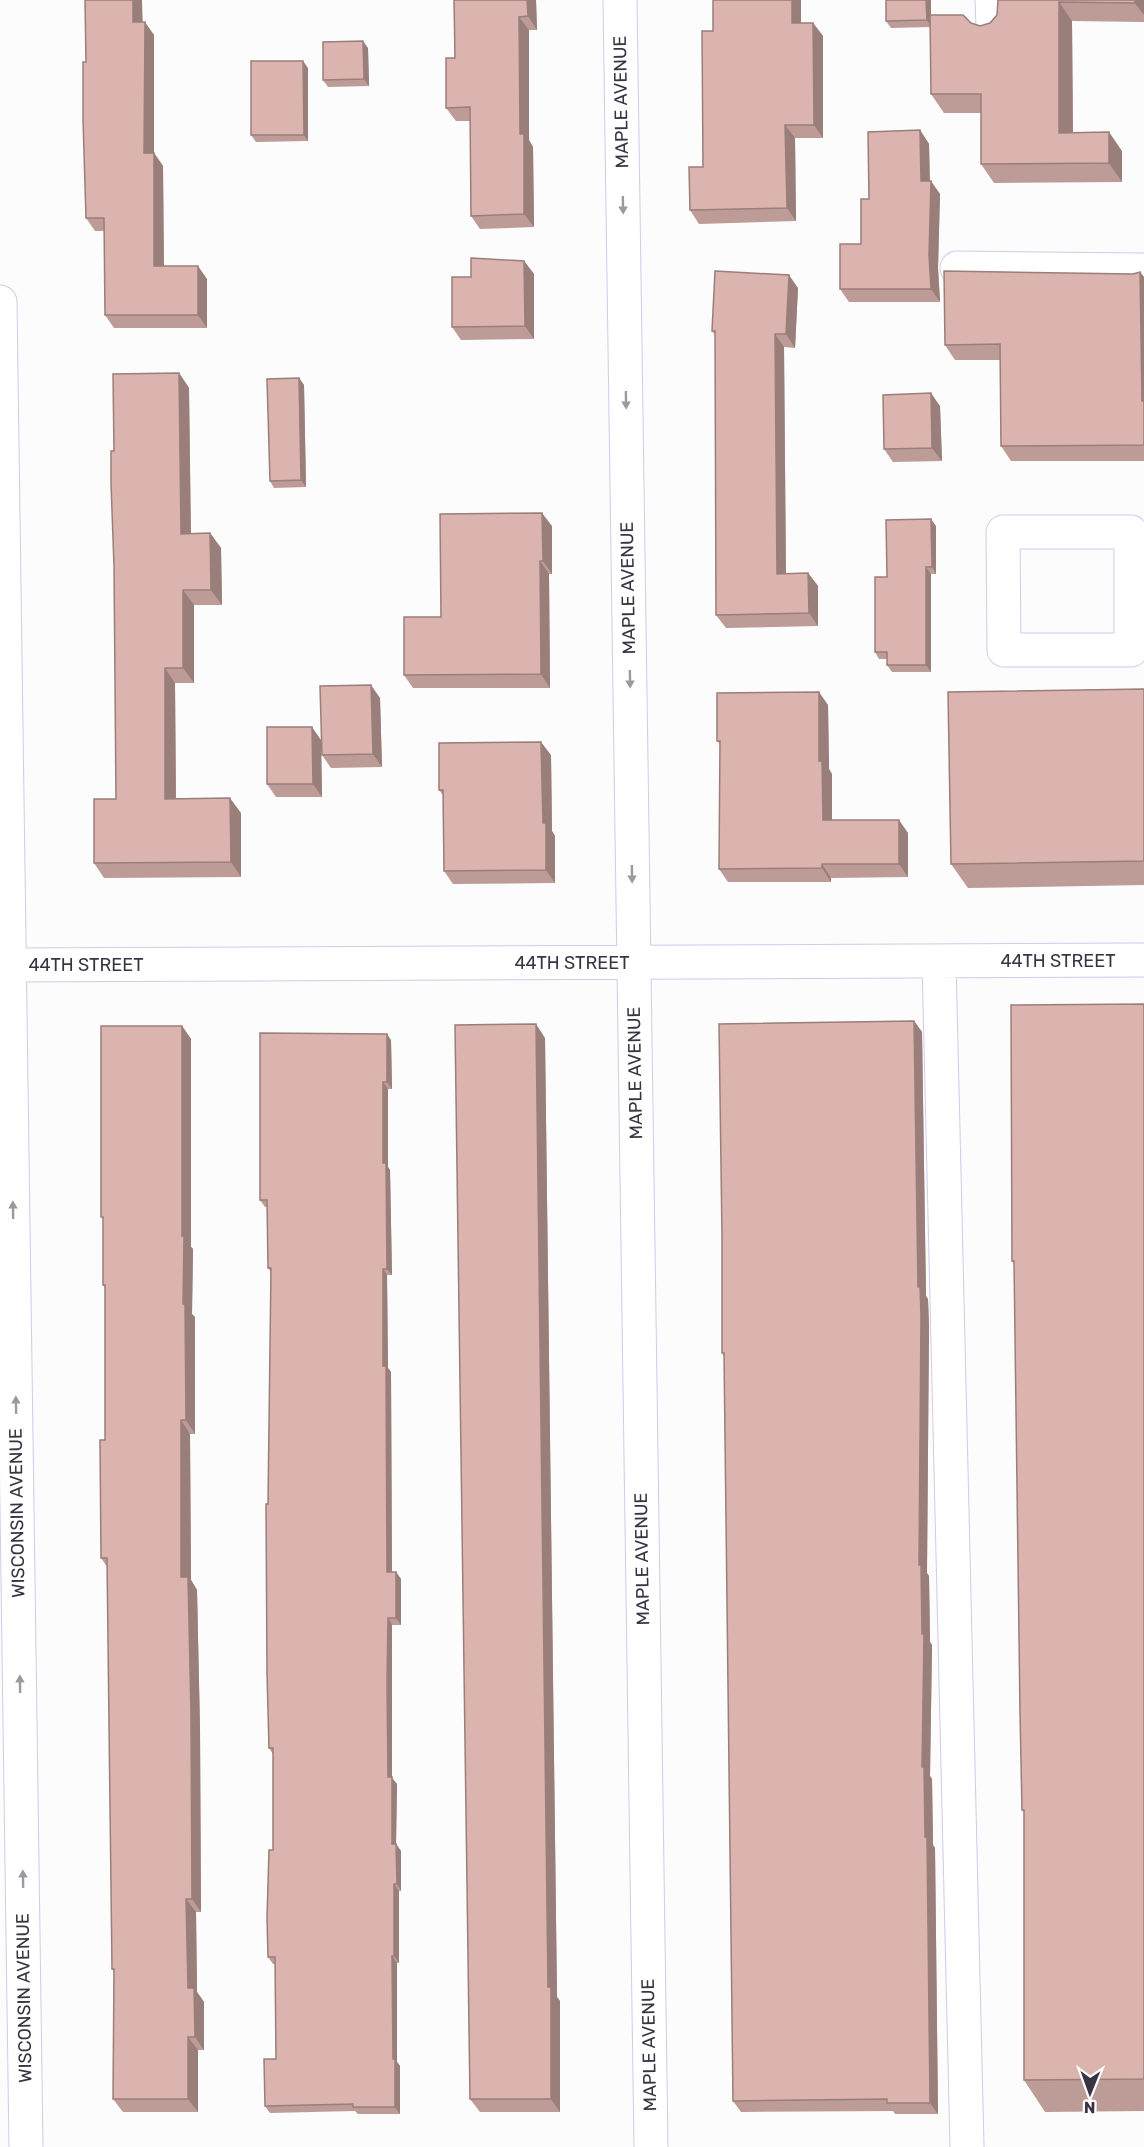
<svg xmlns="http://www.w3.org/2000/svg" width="1144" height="2147" font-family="Rubik,sans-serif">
  <rect width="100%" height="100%" fill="#fbfcfb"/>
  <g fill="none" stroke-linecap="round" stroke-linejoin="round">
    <defs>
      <path id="minor" d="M620,0L651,2147
        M992,0L993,26
        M957,268L1144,270
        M0,302L26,2147
        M1003,532H1131V650H1004Z
        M939,961L967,2147
        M0,965L1144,960"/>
    </defs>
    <!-- minor casing -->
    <use href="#minor" stroke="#d3c9eb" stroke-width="35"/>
    <!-- minor -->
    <use href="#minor" stroke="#fff" stroke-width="33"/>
  </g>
  <!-- wall -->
  <path fill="#bd9b96" d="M85,0H142V22L154,35V153L163,166L164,266L207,279V328H114L105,315L104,231H95L86,218V62Z
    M454,0H536L537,30H529V140L533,147L534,227L480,229L471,216L470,121H456L446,108L455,58Z
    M713,0H801V23H813L823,36V138H795L796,221L699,224L690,210L703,167L713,31Z
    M931,0V15L980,26L990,23L997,15L998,0H1144V22L1072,21L1073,132L1122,151V182L994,183L981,164V113H944L931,94V27L891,28L886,21Z
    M368,48L369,86L328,87L323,80Z
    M308,68V141L256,142L251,135Z
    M920,130L929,144L930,181L940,194L938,268L940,302H849L840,289L861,244L869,199Z
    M524,261L534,274V339L461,340L452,327Z
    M1140,272L1144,277V461H1011L1001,446L1000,360H955L945,345L1133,274Z
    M798,288L795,348L784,347L786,573H808L818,586V626L726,628L716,615L715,335L712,331Z
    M179,373L189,388L191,533H210L221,548L222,605H194V683H175L176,799L241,813V877L104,878L94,863L116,799L114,451Z
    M299,378L304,385L306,487L274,488L270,481Z
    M940,406L942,461L893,462L884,449Z
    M552,526V574H549L550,688H413L404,675L441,617Z
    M936,526V574H931V672H892L887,665V659H879L875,652L887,577Z
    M1144,689V885L968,888L951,864Z
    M380,698L382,767L331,768L322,755Z
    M828,705L829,769L832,774V820L908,833V877L831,878V882H728L719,869L720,744L717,741Z
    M321,740L322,797H276L267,784Z
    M551,755L552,831L555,836V883L453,884L444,871L443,795L439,790Z
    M1144,1004V2111L1045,2112L1024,2080V1813L1022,1810L1014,1264L1012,1261Z
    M914,1021L922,1032L926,1296L928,1299L929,1326L927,1573L929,1576L930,1642L932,1645L930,1776L932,1779L933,1845L935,1848L938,2114H895L893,2111L741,2112L733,2101L724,1356L722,1353Z
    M182,1026L191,1039V1247L193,1249L192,1314L195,1317V1434H190L191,1580L197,1590L200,1729L201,1912H196L197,1992L204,2002V2050H198V2112H123L113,2099L114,1972L112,1969L108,1568L101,1558L105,1440V1288L103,1285V1219L101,1217Z
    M545,1038L557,1997L560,2001V2112H480L470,2099Z
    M391,1040L392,1089H388V1167L390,1170L392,1275H387L388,1368L391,1372L392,1572H396L401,1579V1625H392V1778L397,1784L396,1844L401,1851V1891H399V1963H397V2062L400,2066V2114H358L355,2111L270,2113L265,2106L276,2059L275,1964H273L268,1957L273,1850V1754L269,1748L268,1504L271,1272L268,1268L267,1207H265L260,1200Z"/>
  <!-- shaded-wall -->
  <path fill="#9a7e7a" d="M133,0H142L143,35L133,22Z
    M527,0H536L537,30L528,16Z
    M792,0H801V36L792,23Z
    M926,0H931V27L927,20Z
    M1135,0H1144V15L1135,3Z
    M1059,2L1072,21L1073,151L1059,133Z
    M519,17L529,30V140L533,147L534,227L524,214L520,134Z
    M145,22L154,35V166L144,153Z
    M813,23L823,36V138L814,125Z
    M363,41L368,48L369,86L364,79Z
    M303,61L308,68V141L304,135Z
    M785,125L795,138L796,221L787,208Z
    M920,130L929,144L930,194L921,181Z
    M1109,132L1122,151V182L1109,163Z
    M154,153L163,166L164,279L154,266Z
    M931,181L940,194L938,268L940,302L931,289L929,255Z
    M524,261L534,274V339L525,326Z
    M198,266L207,279V328L198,315Z
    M1140,272L1144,277V405L1142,401Z
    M789,275L798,288L795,348L786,334Z
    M775,334L784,347L786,587L777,574Z
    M179,373L189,388L191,549L181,534Z
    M299,378L304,385L306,487L301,480Z
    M931,393L940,406L942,461L932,448Z
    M542,513L552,526V574L543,561Z
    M931,519L936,526V574L932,567Z
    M210,533L221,548L222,605L211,590Z
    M540,561L549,574L550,688L541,674Z
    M926,567L931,574V672L926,665Z
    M808,573L818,586V626L809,613Z
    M183,590L194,605V683L183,668Z
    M165,668L175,683L176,814L165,799Z
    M371,685L380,698L382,767L373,754Z
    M819,692L828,705L829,769L832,774V834L823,820L819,761Z
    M312,727L321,740L322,797L313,784Z
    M541,742L551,755L552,831L555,836V883L546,870L543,823Z
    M230,798L241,813V877L231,862Z
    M899,820L908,833V877L899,864Z
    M822,864L831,878V882L822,868Z
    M914,1021L922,1032L926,1296L928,1299L929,1326L927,1573L929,1576L930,1642L932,1645L930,1776L932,1779L933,1845L935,1848L938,2114L930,2103L925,1837L922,1767V1634L919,1565L918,1287Z
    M536,1024L545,1038L557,1997L560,2001V2112L551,2099L548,1987Z
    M182,1026L191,1039V1247L193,1249L192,1314L195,1317V1434L186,1420L182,1236Z
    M387,1034L391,1040L392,1089L387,1082Z
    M383,1082L388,1089V1167L390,1170L392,1275L387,1269L383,1163Z
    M383,1269L387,1275L388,1368L391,1372L392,1579L387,1572L383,1366Z
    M181,1420L190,1434L191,1580L197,1590L200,1729L201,1912L192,1899L181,1577Z
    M396,1572L401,1579V1625L396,1618Z
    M388,1618L392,1625V1778L397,1784L396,1844L401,1851V1891L397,1884L392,1844L388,1777Z
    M394,1884L399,1891V1963L394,1956Z
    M186,1899L196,1912L197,1992L204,2002V2050L195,2037L188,1988Z
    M392,1956L397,1963V2062L400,2066V2114L395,2107L393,2059Z
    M188,2037L198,2050V2112L188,2099Z"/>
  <!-- building -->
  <path fill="#dcb4af" stroke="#9a7e7a" stroke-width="1.5" d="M85,0H133V22H145L144,153H154V266H198V315H105L104,218H86L83,119V62H86Z
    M454,0H527L528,16L519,17L520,134H524V214L471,216L470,107L446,108V58H455Z
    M713,0H792V23H813L814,125H785L787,208L690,210L689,167H703L702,31H713Z
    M886,0H926L927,20L886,21Z
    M998,0H1135V3L1059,2V133L1109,132V163L981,164V94H931L930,15H963L971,23L980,26L990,23L997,15Z
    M363,41L364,79L323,80V42Z
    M251,61H303L304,135H251Z
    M920,130L921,181H931L929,255L931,289H840V244H861V199H869L868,132Z
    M471,258L524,261L525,326L452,327V277H471Z
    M715,271L789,275L786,334H775L777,574L808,573L809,613L716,615L715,331H712Z
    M944,271L1133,274L1140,272L1142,401H1144V445L1001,446L1000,344L945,345Z
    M179,373L181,534L210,533L211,590H183V668H165V799L230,798L231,862L94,863V799H116L114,566L111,483V451H114L113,374Z
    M299,378L301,480L270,481L267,379Z
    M931,393L932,448L884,449L883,395Z
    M542,513L543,561H540L541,674L404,675V617H441L440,514Z
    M931,519L932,567H926V665H887V652H875V577H887L886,520Z
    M371,685L373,754L322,755L320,686Z
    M1144,689V861L951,864L948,692Z
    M819,692V761H822L823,820H899V864H822V868L719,869L720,741H717V693Z
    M267,727H312L313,784H267Z
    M541,742L543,823H546V870L444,871L443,790H439V743Z
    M1144,1004V2079L1024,2080V1810H1022L1020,1712L1014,1261H1012L1011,1005Z
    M914,1021L918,1287H920L921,1315L919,1565H921L922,1634H924L922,1767H924L925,1837H927L930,2103H887V2099L733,2101L724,1353H722V1236L719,1024Z
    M536,1024L548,1987H551V2099H470L455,1025Z
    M101,1026H182V1236H184L183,1304H185L186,1420H181V1577H188L191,1715L192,1899H186L188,1988H194L195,2037H188V2099H113L114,1969H112L107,1558H101L100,1440H105V1285H103V1217H101Z
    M260,1033L387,1034V1082H383V1163H386L387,1269H383V1366H386L387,1572H396V1618H388L387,1681L388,1777H392V1844H396L397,1884H394V1956H392L393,2059H395V2107H353V2104L265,2106L264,2059H276L275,1957H268L267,1918L269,1850H273V1748H269L267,1673L266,1504H268L271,1268H268L267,1200H260Z"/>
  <!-- one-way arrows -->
  <defs><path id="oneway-solid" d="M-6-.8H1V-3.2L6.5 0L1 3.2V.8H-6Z" transform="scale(1.5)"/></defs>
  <g fill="#9c9aa0">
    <use href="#oneway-solid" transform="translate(623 205) rotate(89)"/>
    <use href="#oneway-solid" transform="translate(626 400) rotate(89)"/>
    <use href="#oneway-solid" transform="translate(630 679) rotate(89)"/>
    <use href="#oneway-solid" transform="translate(632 874) rotate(89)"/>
    <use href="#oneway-solid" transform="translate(13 1210) rotate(-91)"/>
    <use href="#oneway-solid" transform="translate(16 1405) rotate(-91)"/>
    <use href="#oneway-solid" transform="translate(20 1684) rotate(-91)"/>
    <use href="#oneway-solid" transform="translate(23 1879) rotate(-91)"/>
  </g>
  <g text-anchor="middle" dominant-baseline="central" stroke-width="6" stroke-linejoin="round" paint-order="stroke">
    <!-- street labels -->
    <g font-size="18" fill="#383441" stroke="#fff">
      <text transform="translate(621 102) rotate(-91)">MAPLE AVENUE</text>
      <text transform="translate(628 588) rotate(-91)">MAPLE AVENUE</text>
      <text x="1058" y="961">44TH STREET</text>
      <text x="572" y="963">44TH STREET</text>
      <text x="86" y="965">44TH STREET</text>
      <text transform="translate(635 1073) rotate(-91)">MAPLE AVENUE</text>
      <text transform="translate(17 1513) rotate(-91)">WISCONSIN AVENUE</text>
      <text transform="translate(642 1559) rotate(-91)">MAPLE AVENUE</text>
      <text transform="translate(24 1998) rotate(-91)">WISCONSIN AVENUE</text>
      <text transform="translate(649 2045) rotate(-91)">MAPLE AVENUE</text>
    </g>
  </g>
  <!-- north arrow -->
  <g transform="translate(1090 2093) rotate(181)" stroke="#ffffff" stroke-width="4.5" paint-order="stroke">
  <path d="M0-4.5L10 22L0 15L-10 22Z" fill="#383441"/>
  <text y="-9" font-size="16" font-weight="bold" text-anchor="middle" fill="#383441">N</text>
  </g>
</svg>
